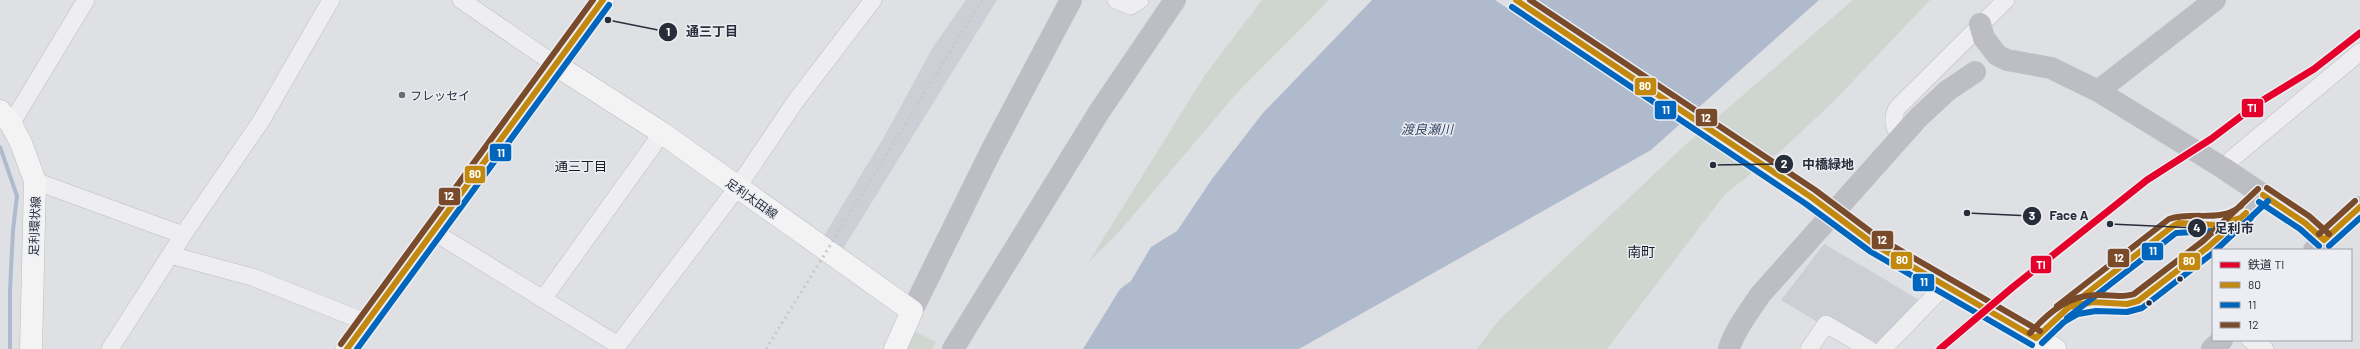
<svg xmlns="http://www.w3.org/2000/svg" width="2360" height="349" font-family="Barlow,'Noto Sans JP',sans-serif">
  <rect width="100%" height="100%" fill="#dfe0e3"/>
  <!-- built -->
  <path fill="#cdcfd6" d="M966,0H997L841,252L822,239L884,137L933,47Z
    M1824,244L1881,277L1922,302L1877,344L1819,323L1781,300Z"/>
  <!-- green -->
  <path fill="#ced6cf" d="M1262,0H1329L1236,94L1118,233L1088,263L1205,75Z
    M1853,0H1930L1835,100L1782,150L1725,194L1607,349H1477L1499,320L1683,147Z
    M914,331L936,342L932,349H907Z"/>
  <!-- water -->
  <path fill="#afbacc" d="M1372,0H1819L1651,150L1299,349H1083L1120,289L1131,281L1151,247L1177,231L1212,179L1262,114Z"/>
  <!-- pier -->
  <path fill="#dfe0e3" d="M1495,0H1535L1699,110L1682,125Z"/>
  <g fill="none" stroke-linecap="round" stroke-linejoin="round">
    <!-- stream -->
    <path stroke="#afbacc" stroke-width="4" d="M0,147L17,196L13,230L10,290V349"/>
    <defs>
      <path id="street" d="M461,0L556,65
        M1116,0L1131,6L1140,0
        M11,124L86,0
        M1901,139C1894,127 1891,121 1897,108L2006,0
        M2223,168L2234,157L2360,52
        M35,181L183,235
        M434,232L618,345
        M170,255L252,277L366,322
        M543,299L662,133
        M2250,340L2265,349
        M110,349L183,235L261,121L331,0
        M615,349L737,188L795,102L873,0
        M1809,349L1826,324L1869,349
        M1883,349L1944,286"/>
      <path id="primary" d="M556,65L662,133L912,311L895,349
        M0,111L11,124L21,143L35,181L31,349
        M1811,197L1875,245L2055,349
        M347,349L603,0"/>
    </defs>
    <!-- street casing -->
    <use href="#street" stroke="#bdbec1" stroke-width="18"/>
    <!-- primary casing -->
    <use href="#primary" stroke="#bcbdc1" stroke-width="23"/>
    <!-- street -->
    <use href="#street" stroke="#eeeef0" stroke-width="17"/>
    <!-- secondary -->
    <path stroke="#bdbec3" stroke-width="22" d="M1980,24L1984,38L1997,55L2007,60L2051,68L2098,91L2223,168L2305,223L2324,240
      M2098,91L2215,0
      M2314,250L2360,207
      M2071,306L2093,302L2127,304L2138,301L2208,247L2263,195
      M912,311L991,151L1071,0
      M2036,338L2069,307L2173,226L2179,223L2216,225L2241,218
      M953,349L1099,112L1175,0
      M1729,349C1735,329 1749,312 1760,295L1918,118L1947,91L1975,72
      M2212,349L2222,340"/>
    <!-- primary -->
    <use href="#primary" stroke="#f3f3f4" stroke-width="22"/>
    <!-- rail -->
    <path stroke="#c7c8cb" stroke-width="3" stroke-dasharray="2 4" stroke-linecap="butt" d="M766,349L982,0"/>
    <defs>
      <path id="bus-1" d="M1516,0L1811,197L1875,245L2036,338
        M2263,195L2305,223L2324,240
        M2324,240L2360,207
        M2069,307L2093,302L2127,304L2138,301L2208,247L2246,213
        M2036,338L2069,307L2173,226L2179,223L2216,225L2241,218
        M347,349L603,0"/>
      <path id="bus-2" d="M1512,7L1806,204L1871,252L2032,345
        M2259,202L2300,229L2319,246
        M2329,246L2360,218
        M2216,250L2268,201
        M2067,318L2176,233L2231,230L2242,226L2251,218
        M2042,343L2064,322L2078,314L2096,311L2127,312L2142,308L2213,253
        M357,349L609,5"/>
      <path id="bus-3" d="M1530,0L1815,190L1879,238L2040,331
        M2267,188L2309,216L2329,234
        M2319,234L2355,201
        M2057,306L2169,219C2194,211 2220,223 2241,206
        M2030,333C2050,311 2070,294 2100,295C2112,295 2123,298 2134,294L2203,241L2258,189
        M341,344L593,0"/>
    </defs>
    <!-- bus-1 casing -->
    <use href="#bus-1" stroke="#eceef3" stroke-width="9"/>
    <!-- bus-2 casing -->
    <use href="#bus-2" stroke="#eceef3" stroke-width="9"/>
    <!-- bus-3 casing -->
    <use href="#bus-3" stroke="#eceef3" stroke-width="9"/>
    <!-- bus-1 -->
    <use href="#bus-1" stroke="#c3880e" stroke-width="6"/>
    <!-- bus-2 -->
    <use href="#bus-2" stroke="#0065bd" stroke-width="6"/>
    <!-- bus-3 -->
    <use href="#bus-3" stroke="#7a4b2a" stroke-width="6"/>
    <defs>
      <path id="rail-1" d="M1940,349L2013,287L2147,180L2211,139L2260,102L2314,69L2360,33"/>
    </defs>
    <!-- rail-1 casing -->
    <use href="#rail-1" stroke="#eceef3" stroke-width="10"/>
    <!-- rail-1 -->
    <use href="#rail-1" stroke="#e4002b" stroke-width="7"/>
  </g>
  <!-- markers -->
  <circle fill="#686c75" stroke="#eceef3" stroke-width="1.5" cx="402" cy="95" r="4"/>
  <g fill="#282d3a" stroke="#eceef3" stroke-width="1.5">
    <circle cx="2180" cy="279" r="3.5"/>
    <circle cx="2149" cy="303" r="3.5"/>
  </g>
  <g text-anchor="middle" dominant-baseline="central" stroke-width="3" stroke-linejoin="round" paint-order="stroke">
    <!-- poi labels -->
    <g font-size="12" fill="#282d3a" stroke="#eceef3" text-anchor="start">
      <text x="410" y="95">フレッセイ</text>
    </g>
    <!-- street labels -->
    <g font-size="12" fill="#282d3a" stroke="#eceef3">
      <text transform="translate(752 198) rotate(35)">足利太田線</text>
      <text transform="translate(34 226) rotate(-88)">足利環状線</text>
    </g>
    <!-- water labels -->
    <g font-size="13" font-style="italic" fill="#374869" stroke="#eceef3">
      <text x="1427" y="129">渡良瀬川</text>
    </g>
    <!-- neighbourhood labels -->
    <g font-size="13" fill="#1a1e2b" stroke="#eceef3">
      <text x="581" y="166">通三丁目</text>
    </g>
    <!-- quarter labels -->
    <g font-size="14" fill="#1a1e2b" stroke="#eceef3">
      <text x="1641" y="251">南町</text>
    </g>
  </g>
  <!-- callouts -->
  <path fill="none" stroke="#282d3a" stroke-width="1.5" d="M608 20L668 32M1713 165L1784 164M1967 213L2032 216M2110 224L2197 228"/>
  <g fill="#282d3a" stroke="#eceef3" stroke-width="1.5">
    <circle cx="608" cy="20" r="4"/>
    <circle cx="1713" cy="165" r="4"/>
    <circle cx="1967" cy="213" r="4"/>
    <circle cx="2110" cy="224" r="4"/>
    <circle cx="668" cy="32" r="10"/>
    <circle cx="1784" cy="164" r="10"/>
    <circle cx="2032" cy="216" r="10"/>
    <circle cx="2197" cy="228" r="10"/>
  </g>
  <g font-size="12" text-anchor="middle" font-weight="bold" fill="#fff">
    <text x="668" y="36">1</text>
    <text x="1784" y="168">2</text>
    <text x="2032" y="220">3</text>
    <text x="2197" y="232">4</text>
  </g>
  <g font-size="13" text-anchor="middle" font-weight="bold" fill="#282d3a" stroke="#eceef3" stroke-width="3" stroke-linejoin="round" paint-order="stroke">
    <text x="712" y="36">通三丁目</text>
    <text x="1828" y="169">中橋緑地</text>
    <text x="2069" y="220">Face A</text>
    <text x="2234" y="233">足利市</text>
  </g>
  <g stroke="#eceef3" stroke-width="1.5">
    <rect x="1634" y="77" width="23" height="19" rx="4" fill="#c3880e"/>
    <rect x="2241" y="98" width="23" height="20" rx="4" fill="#e4002b"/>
    <rect x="1654" y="100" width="23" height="20" rx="4" fill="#0065bd"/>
    <rect x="1695" y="108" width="23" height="19" rx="4" fill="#7a4b2a"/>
    <rect x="489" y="143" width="23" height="19" rx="4" fill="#0065bd"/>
    <rect x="464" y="165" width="22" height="19" rx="4" fill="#c3880e"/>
    <rect x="438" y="187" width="23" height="19" rx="4" fill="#7a4b2a"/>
    <rect x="1871" y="230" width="23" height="20" rx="4" fill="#7a4b2a"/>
    <rect x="2141" y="242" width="23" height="19" rx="4" fill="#0065bd"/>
    <rect x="2107" y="248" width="23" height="20" rx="4" fill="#7a4b2a"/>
    <rect x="1890" y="251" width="23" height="19" rx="4" fill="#c3880e"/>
    <rect x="2178" y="252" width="23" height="19" rx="4" fill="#c3880e"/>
    <rect x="2030" y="255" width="22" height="19" rx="4" fill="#e4002b"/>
    <rect x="1912" y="273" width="23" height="19" rx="4" fill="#0065bd"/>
  </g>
  <g font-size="11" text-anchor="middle" font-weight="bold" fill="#fff">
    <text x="1645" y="90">80</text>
    <text x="2252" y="112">TI</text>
    <text x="1666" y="114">11</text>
    <text x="1706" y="122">12</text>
    <text x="501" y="157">11</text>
    <text x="475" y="178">80</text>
    <text x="449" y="200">12</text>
    <text x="1882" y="244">12</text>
    <text x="2153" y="255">11</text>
    <text x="2119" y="262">12</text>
    <text x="1902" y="264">80</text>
    <text x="2189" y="265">80</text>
    <text x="2041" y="269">TI</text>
    <text x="1924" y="286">11</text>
  </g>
  <!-- legend -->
  <rect x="2212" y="249" width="140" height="92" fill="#eceef3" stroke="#9ea1a9"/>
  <rect x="2220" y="262" width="20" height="6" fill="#e4002b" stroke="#9ea1a9"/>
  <text x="2248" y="269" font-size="12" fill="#282d3a">鉄道 TI</text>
  <rect x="2220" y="282" width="20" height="6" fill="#c3880e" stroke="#9ea1a9"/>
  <text x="2248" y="289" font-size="12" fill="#282d3a">80</text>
  <rect x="2220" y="302" width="20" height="6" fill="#0065bd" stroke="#9ea1a9"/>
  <text x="2248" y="309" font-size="12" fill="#282d3a">11</text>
  <rect x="2220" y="322" width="20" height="6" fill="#7a4b2a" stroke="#9ea1a9"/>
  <text x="2248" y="329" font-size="12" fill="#282d3a">12</text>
</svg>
